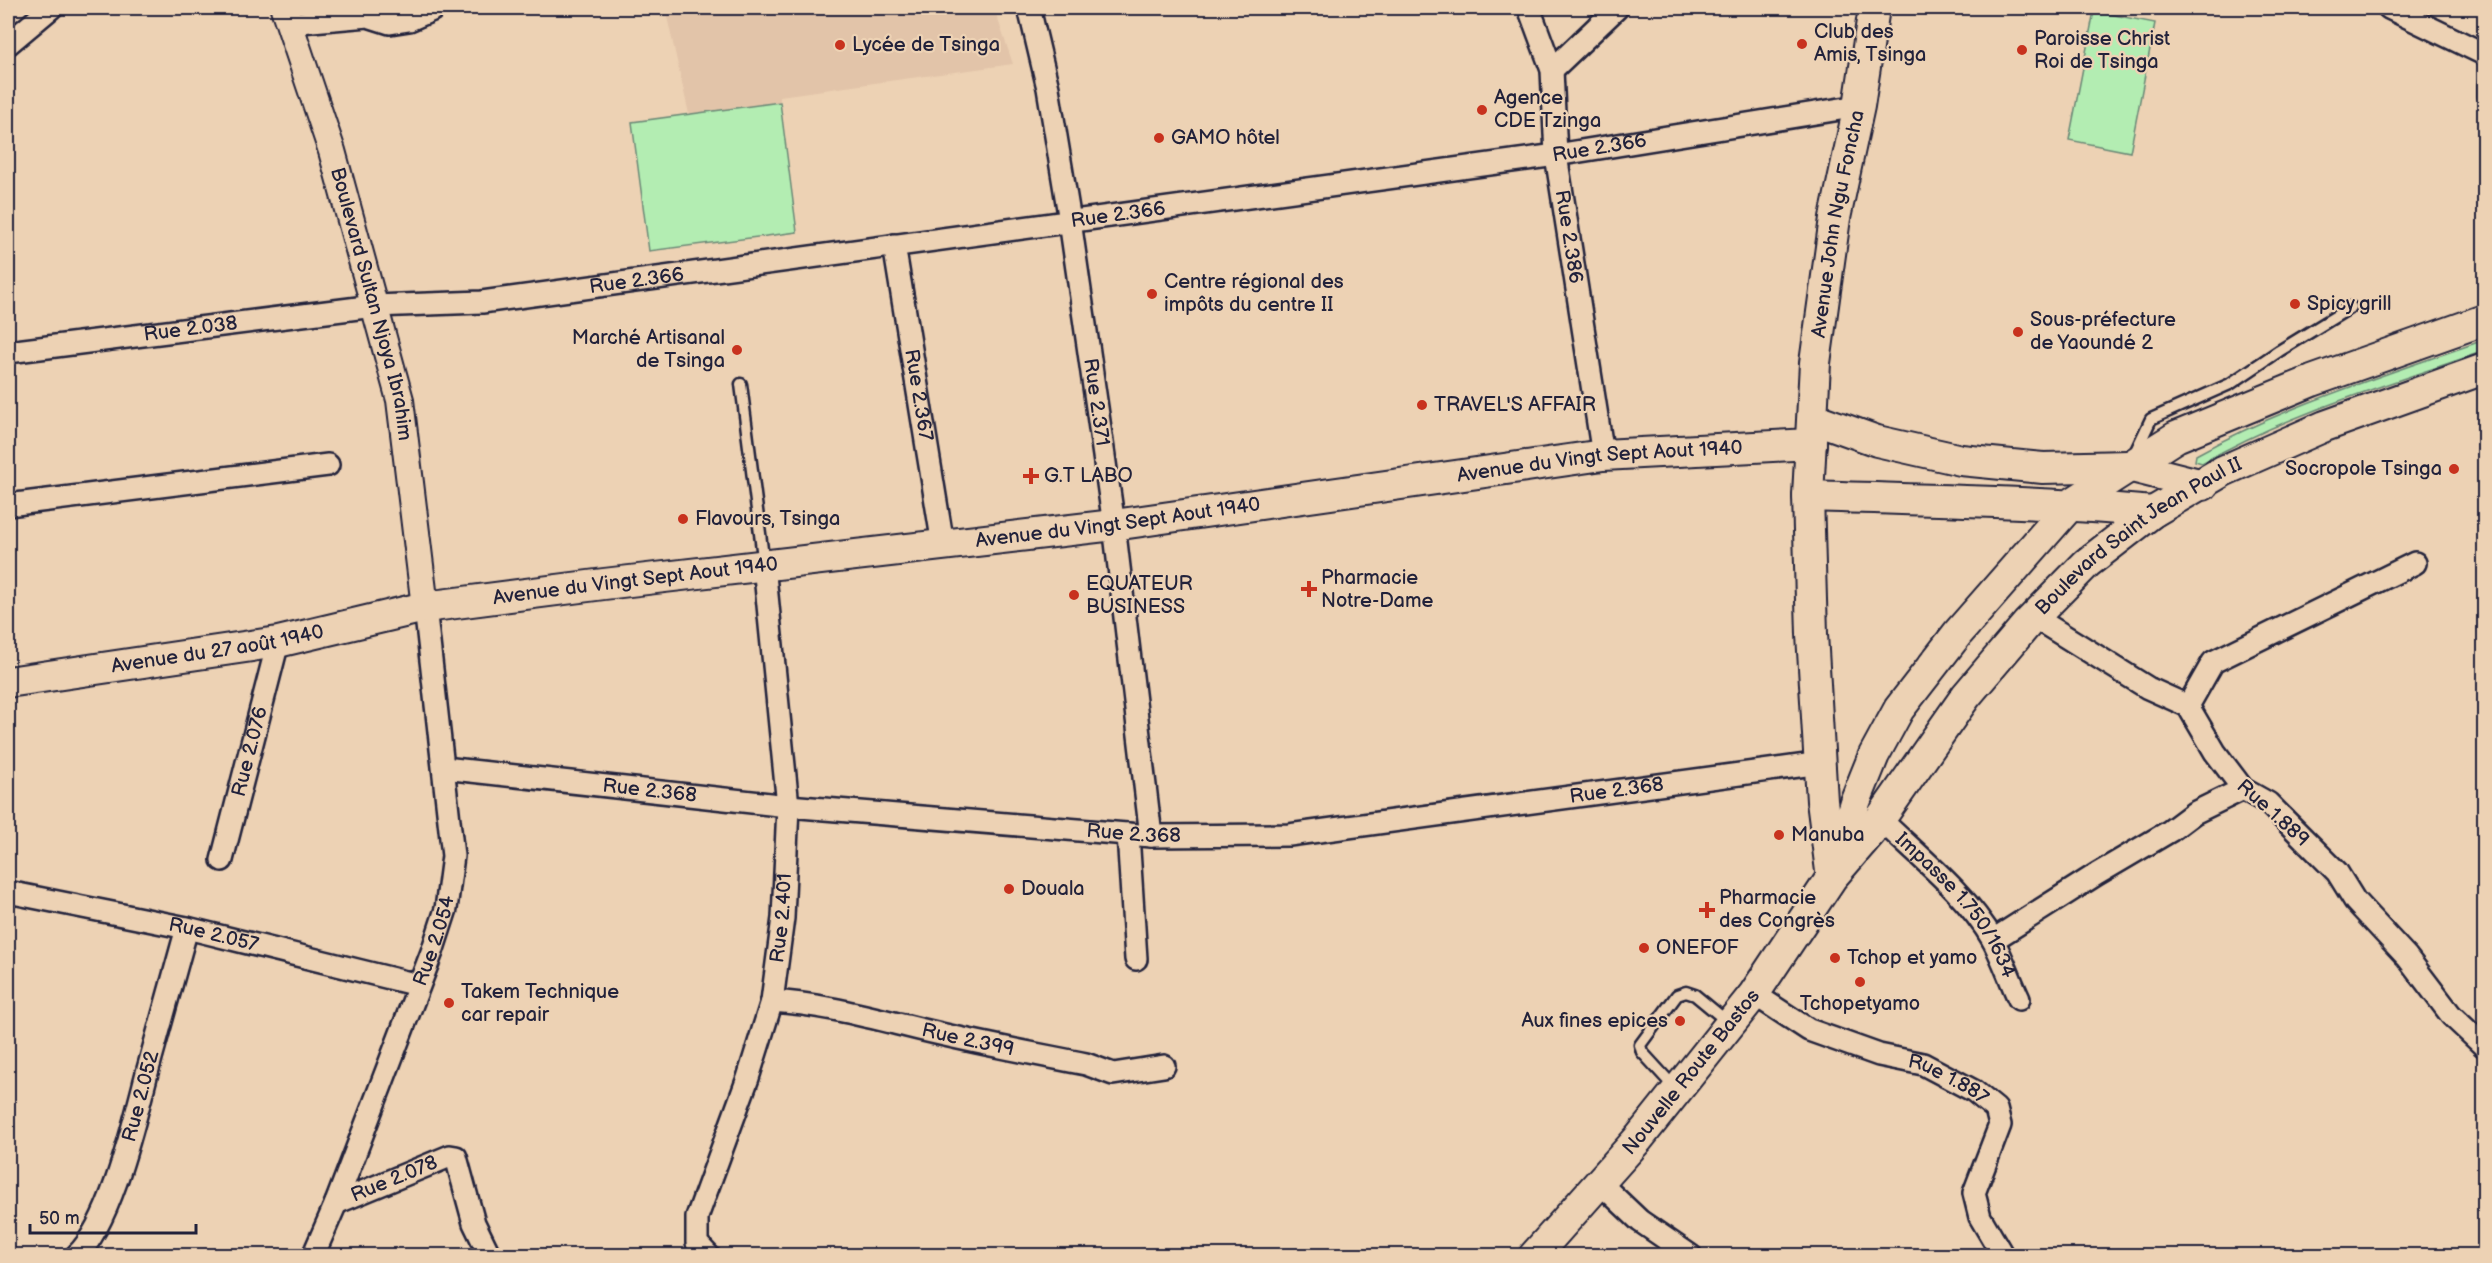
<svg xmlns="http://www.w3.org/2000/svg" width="2492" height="1263" font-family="'Balsamiq Sans',sans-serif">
  <rect width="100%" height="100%" fill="#edd2b4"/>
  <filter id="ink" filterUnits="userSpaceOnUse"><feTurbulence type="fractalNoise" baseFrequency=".0167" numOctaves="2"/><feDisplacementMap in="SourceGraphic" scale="12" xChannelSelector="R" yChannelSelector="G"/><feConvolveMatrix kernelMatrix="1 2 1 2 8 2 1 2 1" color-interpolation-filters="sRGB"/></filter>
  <g filter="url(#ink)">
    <!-- built -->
    <path fill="#e2c4a9" d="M665,8H994L1013,64L780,96V102L689,114Z"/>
    <!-- green -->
    <path fill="#b3edb2" stroke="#6a8876" stroke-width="1.5" d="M2094,11L2155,23L2130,152L2069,140Z
      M780,102L797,232L649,251L632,122Z
      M2484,340V351C2388,385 2291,412 2202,463L2195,461L2196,455C2288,404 2386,375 2484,340Z"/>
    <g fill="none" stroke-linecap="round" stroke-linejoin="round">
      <defs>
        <path id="service" d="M2484,84V97
          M741,384L764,565
          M2134,455L2151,419L2230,384L2279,351L2351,307
          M1675,1088L1642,1052L1640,1045L1677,995L1686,992L1695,995L1729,1023"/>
        <g id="minor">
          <path id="s1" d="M1029,8L1048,88L1070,221L1114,525L1151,836"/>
          <path id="s2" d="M1529,8L1552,70L1556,155L1603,455"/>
          <path d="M2389,8L2484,54"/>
          <path d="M289,23L368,16L390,23L409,20L432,10"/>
          <path d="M8,44L51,8"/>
          <path d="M1552,70L1617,8"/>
          <path id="s3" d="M894,245L943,545"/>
          <path id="s4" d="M8,352L374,306L482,302L1556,155L1859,106"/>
          <path d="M8,505L328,465"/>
          <path d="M2034,617L2148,688L2188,706L2215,752L2243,789L2268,803L2337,872L2355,901L2407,957L2451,1015L2484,1046"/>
          <path d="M2188,706L2213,662L2415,563"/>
          <path id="s5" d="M444,768L788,806L1151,836L1289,835L1821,763"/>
          <path id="s6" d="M1880,819C1918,856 1966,893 1993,940C2003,959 2010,980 2019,999"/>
          <path d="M1128,834L1136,959"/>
          <path id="s7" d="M222,860L278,642"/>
          <path id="s8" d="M8,892L187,928L418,985"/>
          <path d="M1993,940L2097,874L2170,831L2194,813L2243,789"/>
          <path id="s9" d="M1754,994L1809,1030L1879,1055L1923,1064L1974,1091L1996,1109L2000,1125L1974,1193L1980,1217L2003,1256"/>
          <path id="s10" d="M772,1001C820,1004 861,1015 907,1026C966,1041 1026,1052 1086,1064L1113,1074L1164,1066"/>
          <path d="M1600,1183L1640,1221L1691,1256"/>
          <path id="s11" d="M336,1203L450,1156L456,1157L474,1223L490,1256"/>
          <path id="s12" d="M76,1256C112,1222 135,1118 148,1069C161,1022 174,975 187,928"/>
          <path id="s13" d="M313,1256L336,1203L432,952L446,909L453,856L425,607"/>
          <path id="s14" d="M709,1256L697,1243V1217L748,1078L772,1001L783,918L788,806L764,565"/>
        </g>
        <g id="tertiary">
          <path id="s15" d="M284,8L332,151L400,400L425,607"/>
        </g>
        <g id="secondary">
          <path d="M1813,418L1877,441L1961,460L2043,468L2128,466L2203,485"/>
          <path d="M1808,496C1923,500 2038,501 2153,512"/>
          <path id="s16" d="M8,682L278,642L425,607L604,584L1114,525L1603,455L1811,444"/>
          <path d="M1836,865L1855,802L1874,755L1899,709L1958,633L2071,504L2176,437L2312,381L2484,320"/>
          <path id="s17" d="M1831,871L1822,801L1812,634L1808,496L1815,363L1835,218L1859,106L1874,8"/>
          <path id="s18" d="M1534,1256L1639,1138L1754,994L1832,877L1871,832L1966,696L2027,624L2087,563L2153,512L2223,471L2325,426L2484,369"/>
        </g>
      </defs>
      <!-- service casing -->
      <use href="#service" stroke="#22223b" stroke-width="15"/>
      <!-- minor casing -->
      <use href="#minor" stroke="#22223b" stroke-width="26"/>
      <!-- tertiary casing -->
      <use href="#tertiary" stroke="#22223b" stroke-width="30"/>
      <!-- secondary casing -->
      <use href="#secondary" stroke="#22223b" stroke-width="34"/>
      <!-- service -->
      <use href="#service" stroke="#edd2b4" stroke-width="10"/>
      <!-- minor -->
      <use href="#minor" stroke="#edd2b4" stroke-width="21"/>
      <!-- tertiary -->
      <use href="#tertiary" stroke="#edd2b4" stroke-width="26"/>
      <!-- secondary -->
      <use href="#secondary" stroke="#edd2b4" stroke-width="30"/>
    </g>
  </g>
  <!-- markers -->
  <g fill="#c8321e" stroke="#edd2b4" stroke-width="2">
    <circle cx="1802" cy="44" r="6"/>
    <circle cx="840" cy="45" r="6"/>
    <circle cx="2022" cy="50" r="6"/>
    <circle cx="1482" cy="110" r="6"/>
    <circle cx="1159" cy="138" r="6"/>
    <circle cx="1152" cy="294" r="6"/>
    <circle cx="2295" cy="304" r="6"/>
    <circle cx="2018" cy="332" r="6"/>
    <circle cx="737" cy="350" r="6"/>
    <circle cx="1422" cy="405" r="6"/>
    <circle cx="2454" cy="469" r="6"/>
    <path d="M1028 467h6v6h6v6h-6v6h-6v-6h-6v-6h6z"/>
    <circle cx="683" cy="519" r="6"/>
    <path d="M1306 580h6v6h6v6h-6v6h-6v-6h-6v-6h6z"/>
    <circle cx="1074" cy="595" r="6"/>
    <circle cx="1779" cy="835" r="6"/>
    <circle cx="1009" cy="889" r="6"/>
    <path d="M1704 901h6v6h6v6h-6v6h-6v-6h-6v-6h6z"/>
    <circle cx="1644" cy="948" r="6"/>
    <circle cx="1835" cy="958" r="6"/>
    <circle cx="1860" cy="982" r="6"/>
    <circle cx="449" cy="1003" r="6"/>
    <circle cx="1680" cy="1021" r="6"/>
  </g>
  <g text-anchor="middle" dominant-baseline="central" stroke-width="4.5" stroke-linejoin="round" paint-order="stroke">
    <!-- poi labels -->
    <g font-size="20" fill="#22223b" stroke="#edd2b4" text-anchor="start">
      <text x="1814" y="32">Club des<tspan x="1814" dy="23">Amis, Tsinga</tspan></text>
      <text x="2034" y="39">Paroisse Christ<tspan x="2034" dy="23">Roi de Tsinga</tspan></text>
      <text x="852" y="45">Lycée de Tsinga</text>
      <text x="1494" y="98">Agence<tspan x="1494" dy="23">CDE Tzinga</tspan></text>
      <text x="1171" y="138">GAMO hôtel</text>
      <text x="1164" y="282">Centre régional des<tspan x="1164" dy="23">impôts du centre II</tspan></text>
      <text x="2307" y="304">Spicy grill</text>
      <text x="2030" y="320">Sous-préfecture<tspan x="2030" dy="23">de Yaoundé 2</tspan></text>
      <text x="725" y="338" text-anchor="end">Marché Artisanal<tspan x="725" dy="23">de Tsinga</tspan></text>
      <text x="1434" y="405">TRAVEL'S AFFAIR</text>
      <text x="2442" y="469" text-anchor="end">Socropole Tsinga</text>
      <text x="1044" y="476">G.T LABO</text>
      <text x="695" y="519">Flavours, Tsinga</text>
      <text x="1321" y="578">Pharmacie<tspan x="1321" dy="23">Notre-Dame</tspan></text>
      <text x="1086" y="584">EQUATEUR<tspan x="1086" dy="23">BUSINESS</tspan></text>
      <text x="1791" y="835">Manuba</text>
      <text x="1021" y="889">Douala</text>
      <text x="1719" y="898">Pharmacie<tspan x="1719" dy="23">des Congrès</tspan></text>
      <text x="1656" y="948">ONEFOF</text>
      <text x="1847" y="958">Tchop et yamo</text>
      <text x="461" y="992">Takem Technique<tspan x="461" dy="23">car repair</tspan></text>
      <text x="1860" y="1004" text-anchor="middle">Tchopetyamo</text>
      <text x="1668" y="1021" text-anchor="end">Aux fines epices</text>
    </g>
    <!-- street labels -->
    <g font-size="20" fill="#22223b" stroke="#edd2b4">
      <text stroke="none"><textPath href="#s4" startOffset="1605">Rue 2.366</textPath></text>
      <text stroke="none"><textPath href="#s4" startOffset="1119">Rue 2.366</textPath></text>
      <text stroke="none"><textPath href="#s17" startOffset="650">Avenue John Ngu Foncha</textPath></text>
      <text stroke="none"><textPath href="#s2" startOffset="234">Rue 2.386</textPath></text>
      <text stroke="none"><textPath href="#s4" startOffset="633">Rue 2.366</textPath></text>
      <text stroke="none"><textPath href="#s15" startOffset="309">Boulevard Sultan Njoya Ibrahim</textPath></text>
      <text stroke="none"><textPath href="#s4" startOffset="184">Rue 2.038</textPath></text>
      <text stroke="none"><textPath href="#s3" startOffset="152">Rue 2.367</textPath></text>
      <text stroke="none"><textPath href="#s1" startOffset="400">Rue 2.371</textPath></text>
      <text stroke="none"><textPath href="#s16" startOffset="1608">Avenue du Vingt Sept Aout 1940</textPath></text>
      <text stroke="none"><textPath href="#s16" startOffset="1122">Avenue du Vingt Sept Aout 1940</textPath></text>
      <text stroke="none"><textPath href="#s18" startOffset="946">Boulevard Saint Jean Paul II</textPath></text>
      <text stroke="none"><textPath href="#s16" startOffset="636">Avenue du Vingt Sept Aout 1940</textPath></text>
      <text stroke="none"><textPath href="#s16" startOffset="212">Avenue du 27 août 1940</textPath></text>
      <text stroke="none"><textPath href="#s7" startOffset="112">Rue 2.076</textPath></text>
      <text stroke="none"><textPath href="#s5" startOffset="207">Rue 2.368</textPath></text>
      <text stroke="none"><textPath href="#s5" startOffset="1179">Rue 2.368</textPath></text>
      <text transform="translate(2273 813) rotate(42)">Rue 1.889</text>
      <text stroke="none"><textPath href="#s5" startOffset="693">Rue 2.368</textPath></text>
      <text stroke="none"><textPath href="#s6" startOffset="116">Impasse 1.750/1634</textPath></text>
      <text stroke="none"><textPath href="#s14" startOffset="356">Rue 2.401</textPath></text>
      <text stroke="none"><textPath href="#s8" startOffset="210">Rue 2.057</textPath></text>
      <text stroke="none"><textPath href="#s13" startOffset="338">Rue 2.054</textPath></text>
      <text stroke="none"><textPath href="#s10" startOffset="200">Rue 2.399</textPath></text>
      <text stroke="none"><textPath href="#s18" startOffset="242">Nouvelle Route Bastos</textPath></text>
      <text stroke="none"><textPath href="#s9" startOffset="214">Rue 1.887</textPath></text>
      <text stroke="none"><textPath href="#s12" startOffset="174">Rue 2.052</textPath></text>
      <text stroke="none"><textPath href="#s11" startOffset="63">Rue 2.078</textPath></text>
    </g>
  </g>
  <!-- margin -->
  <rect width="2492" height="1263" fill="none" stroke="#edd2b4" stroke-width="30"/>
  <rect x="15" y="15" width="2462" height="1233" fill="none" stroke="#22223b" stroke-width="2" filter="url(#ink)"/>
  <!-- scale -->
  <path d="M30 1224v9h166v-9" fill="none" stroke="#22223b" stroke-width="3"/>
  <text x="39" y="1224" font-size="18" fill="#22223b" stroke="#edd2b4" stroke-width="4.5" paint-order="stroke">50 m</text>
</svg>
